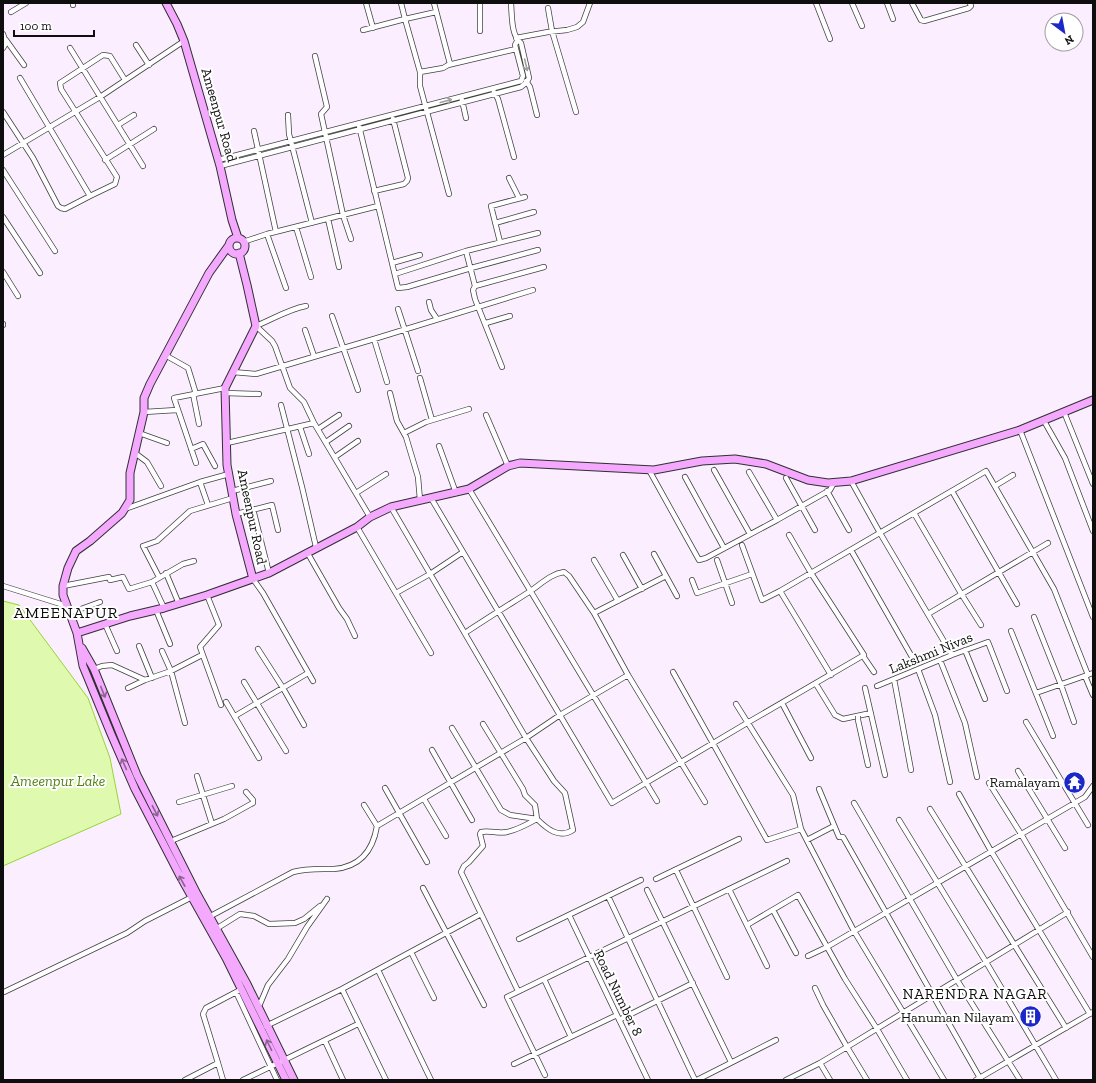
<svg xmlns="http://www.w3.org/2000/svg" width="1096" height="1083" font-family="'Zilla Slab',serif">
  <rect width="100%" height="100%" fill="#fbeeff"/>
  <!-- water -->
  <path fill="#dffaaf" stroke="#96d631" d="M3,601L19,605L88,698L110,758L121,814L3,866Z"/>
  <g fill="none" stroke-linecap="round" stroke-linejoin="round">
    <defs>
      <path id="street" d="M73,3V5
        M366,3L373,28
        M401,3L405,19L436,12
        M434,3L450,64L443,68L420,72V86L449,194
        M480,3V31
        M816,3L830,39
        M852,3L862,26
        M887,3L893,19
        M912,3L921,20L924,21L969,8L971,6L970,3
        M548,8L552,31L576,112
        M11,12L26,3
        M363,30L405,19L420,72
        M3,34L6,43L3,48
        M516,38L548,32L567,30L577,27L583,22L590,3
        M6,40L24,65
        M136,45L149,65
        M70,48L143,166
        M315,56L327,107L321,114L343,215L351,239
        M448,65L516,49
        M20,78L90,196
        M526,81L530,87L537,115
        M494,92L498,99L514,157
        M462,100L466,118
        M3,112L33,158L58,206L61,208L65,209L90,196L115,184L117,177L61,89L60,83L103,55L110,56L125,80
        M288,115L289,134L312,223
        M118,125L134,115
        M359,126L398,288L407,287L471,268L538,250
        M254,131L276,232
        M3,155L100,97L184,41
        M105,160L154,129
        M218,160L521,81L523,76L515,45L517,41
        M220,166L521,87L527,82L529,78L521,43C511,36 512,15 511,3
        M3,170L55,251
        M509,178L519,198
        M374,191L404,184L407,181L408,178L393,119
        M3,217L40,273
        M328,219L339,267
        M495,223L534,212
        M296,227L311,277
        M267,234L286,288
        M243,242L267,234L378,206
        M500,242L491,206L525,197
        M466,251L475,286L473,290L475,299L502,367
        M392,263L420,255
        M3,272L18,296
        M395,274L466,251L538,233
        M475,286L544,267
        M429,302L431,310L437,319
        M306,306C289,309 273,319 256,326L272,341L275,346L290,388L304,402L314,423L370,517
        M398,309L418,371
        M332,316L358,390
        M486,323L510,316
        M3,324V325
        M305,330L314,356
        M374,339L387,382
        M165,355L188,368L196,394
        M233,372L256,374L374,339L533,290
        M420,378L432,420
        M225,393L259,394
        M390,393L397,421L406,437L418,477L420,500
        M193,394L199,424
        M281,405L302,487L316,547
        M144,412L177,410
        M1064,412L1093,484
        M486,415L508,466
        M1044,421L1065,458L1093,531
        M300,427L309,454
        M318,429L339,415
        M1020,430L1093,617
        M139,433L167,443
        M404,433L426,422L469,409
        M326,442L349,426
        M227,443L314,423
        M439,446L456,493
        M191,449L203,444L215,466
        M135,453L147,462L161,486
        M335,457L358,441
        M196,463L174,398L225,388
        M649,470L699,560L706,558L777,520
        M714,470L750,534
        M749,472L777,520L830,490L834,483
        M685,477L724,548
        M786,478L815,530
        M851,481L880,533L952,655
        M200,482L229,474
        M995,486L1013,475
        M469,489L657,801
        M232,491L271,481
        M827,491L849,530
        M952,491L1017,604
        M356,493L386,474
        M431,498L612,803L747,723L864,655L811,573L789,535
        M391,507L526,738L554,781L565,793L573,830C559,839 547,829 537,819L535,805L525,795L523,789L483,724
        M125,509L200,482L208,505
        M253,509L269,573
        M914,513L962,595L981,625
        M236,514L272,505L278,530
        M357,527L431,653
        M742,545L762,600L780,591
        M851,550L912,657
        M307,552L339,608L347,619L355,636
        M654,554L677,596
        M623,555L642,589
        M594,560L618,601
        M717,560L732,603
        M166,573L179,604
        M159,577L143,546L157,541L190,511L233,498
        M253,579L263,593L313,681
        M692,580L697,593L752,574
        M152,582L183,564L194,561
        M3,586L67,606
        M63,586L109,577L110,580L123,577L129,589L152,582L164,608
        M396,593L430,574L463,552
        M207,595L219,625L200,647L221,705
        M156,610L170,644
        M70,613L100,602
        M594,613L628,675
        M928,614L1048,543
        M1034,617L1061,685L1074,722
        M105,624L117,651
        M1011,631L1053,736
        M465,633C486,619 507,606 529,592C540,585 550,574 564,572L569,576L594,613L666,576
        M139,646L152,678
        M258,649L283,688L304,725
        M965,650L985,699
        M162,651L171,671L185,723
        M863,656L874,672
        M940,660L965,723L977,777
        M94,669L102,666L112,665L145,680L171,671L202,655
        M918,669L935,715L950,782
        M673,672L767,840L801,829
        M831,675L780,591L986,471L1054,589L1088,675
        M1085,676L1093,695
        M894,679L911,770
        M244,682L286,751
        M816,684L835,715L843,719L871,713
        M877,686L952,655L988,642L1007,691
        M128,688L145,680
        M865,688L885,775
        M1036,693L1093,673
        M226,702L259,758
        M782,703L811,758
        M736,704L793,795L801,829L854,931L944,1080
        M235,716L308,673
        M858,720L868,765
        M1026,722L1088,825
        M452,728L501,810L510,815L537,819
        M432,750L472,820
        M1018,771L1065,848
        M197,776L212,824
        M989,783L1021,834L1093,957
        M385,788L427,862
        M819,789L839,837H843L981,1080
        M959,794L991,851L1090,1014
        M424,799L446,836
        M179,802L232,786
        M854,803L957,980L1020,1080
        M930,809L1066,1028
        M899,820L986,962L1056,1080
        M377,826L526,738L560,715L628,675L705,802
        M807,840L834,826
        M171,841L224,819L251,804L253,803V800L246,792
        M676,870L727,977
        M656,879L739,839
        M423,888L484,1005
        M729,889L767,966
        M647,890L731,1062
        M608,896L641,880
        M773,910L796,953
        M569,915L648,1080
        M207,918L293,872C307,868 320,869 334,869C360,867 373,850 377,826L364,805
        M747,925L798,895L845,979L877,1029L907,1080
        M216,929L240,914L254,916L269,924L295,923L304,919L320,906
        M519,939L608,896L695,1080
        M411,952L434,998
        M808,956L827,947L1085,797L1093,786
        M378,970L431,1080
        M544,979L571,1037
        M815,988L823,1005L847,1047L820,1063
        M342,989L386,1080
        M518,991L461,872L464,866L469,862L483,846L480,834L481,832C490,830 498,834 507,832C517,830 528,824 537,819
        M4,992L127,933L145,921L194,896
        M236,992L277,1080
        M257,1006L260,1004L268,985L288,959L307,927L327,899
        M619,1020L693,983
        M266,1026L342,989L481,914
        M325,1041L343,1080
        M218,1063L223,1080
        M514,1064L617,1015
        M545,1075L507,997L787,861
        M185,1080L218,1063L203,1014L206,1008L242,989
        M243,1080L358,1024
        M697,1080L776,1040
        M786,1080L820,1063L830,1080
        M867,1080L847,1047L1068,912
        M976,1080L1093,1012"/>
      <path id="secondary" d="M166,3L177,24L184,41L220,166L232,220L238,238
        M229 246a8 8 0 1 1 16 0a8 8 0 1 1-16 0Z
        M229,245L209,273L150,384L144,398V412L130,473V500L122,513L90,541L76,551L68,568L63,586V595L77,633L83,666L111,734L135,789L179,874L226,958L286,1080
        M239,253L247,285L256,326L225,388L227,465L236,514L253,579
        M77,633L130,616L164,608L207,595L269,573L357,527L370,517L391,507L469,489L508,466L520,463L654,470L702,461L735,459L766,464L808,480L828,483L851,481L1020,430L1093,400
        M82,648L94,669L137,775L197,894L247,984L294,1080"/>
    </defs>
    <!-- street casing -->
    <use href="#street" stroke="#414141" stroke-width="6"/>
    <!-- secondary casing -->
    <use href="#secondary" stroke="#303030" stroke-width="9"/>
    <!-- street -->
    <use href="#street" stroke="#fff" stroke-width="4.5"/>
    <!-- secondary -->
    <use href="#secondary" stroke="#f4a9ff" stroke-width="7"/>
    <defs>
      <path id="street-bridge" d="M858,716V720"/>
    </defs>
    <!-- street-bridge casing -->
    <use href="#street-bridge" stroke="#414141" stroke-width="6" stroke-linecap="butt"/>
    <!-- street-bridge -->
    <use href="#street-bridge" stroke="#fff" stroke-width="4.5"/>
  </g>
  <!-- one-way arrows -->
  <defs><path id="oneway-shaft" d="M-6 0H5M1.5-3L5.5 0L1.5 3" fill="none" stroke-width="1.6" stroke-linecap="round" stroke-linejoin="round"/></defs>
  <g stroke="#9f9f9f">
    <use href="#oneway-shaft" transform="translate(526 65) rotate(77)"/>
    <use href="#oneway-shaft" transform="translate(446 101) rotate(-15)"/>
  </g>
  <g stroke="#8c6393">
    <use href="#oneway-shaft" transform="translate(103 692) rotate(68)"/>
    <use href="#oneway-shaft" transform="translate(124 764) rotate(-114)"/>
    <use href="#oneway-shaft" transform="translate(155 811) rotate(63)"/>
    <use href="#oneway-shaft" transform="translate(182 881) rotate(-119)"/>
    <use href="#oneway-shaft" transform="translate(269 1045) rotate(-116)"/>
  </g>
  <!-- icons -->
  <defs>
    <symbol id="temple-disc" viewBox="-11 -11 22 22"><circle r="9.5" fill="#1c27c7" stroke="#fff"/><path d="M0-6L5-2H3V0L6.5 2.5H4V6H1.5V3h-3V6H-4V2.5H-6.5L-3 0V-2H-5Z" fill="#fff"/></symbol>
    <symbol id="building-disc" viewBox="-11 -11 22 22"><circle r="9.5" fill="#1c27c7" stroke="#fff"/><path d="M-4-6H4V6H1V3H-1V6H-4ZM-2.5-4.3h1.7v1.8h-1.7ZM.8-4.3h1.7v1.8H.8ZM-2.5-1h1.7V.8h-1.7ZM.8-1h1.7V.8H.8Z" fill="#fff"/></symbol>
  </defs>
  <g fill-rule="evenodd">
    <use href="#temple-disc" x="1062" y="770" width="25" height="25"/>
    <use href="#building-disc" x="1018" y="1004" width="25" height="25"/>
  </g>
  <g text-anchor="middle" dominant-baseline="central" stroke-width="4" stroke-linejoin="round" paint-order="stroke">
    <!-- street labels -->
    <g font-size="14" fill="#0e0e0e" stroke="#fff">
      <text transform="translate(219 115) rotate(74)">Ameenpur Road</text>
      <text transform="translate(252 517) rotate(78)">Ameenpur Road</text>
      <text transform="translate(931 653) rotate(-22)">Lakshmi Nivas</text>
      <text transform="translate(618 993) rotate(64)">Road Number 8</text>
    </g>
    <!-- poi labels -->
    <g font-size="14" fill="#0e0e0e" stroke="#fff" text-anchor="end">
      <text x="1060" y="782">Ramalayam</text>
      <text x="1014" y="1017">Hanuman Nilayam</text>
    </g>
    <!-- water labels -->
    <g font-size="15" font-style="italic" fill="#528210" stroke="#fff">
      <text x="58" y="781">Ameenpur Lake</text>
    </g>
    <!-- neighbourhood labels -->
    <g font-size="15" letter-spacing="1" fill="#0e0e0e" stroke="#fff">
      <text x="975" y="994">NARENDRA NAGAR</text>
    </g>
    <!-- quarter labels -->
    <g font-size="16" letter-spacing="1" fill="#0e0e0e" stroke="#fff">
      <text x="66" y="612">AMEENAPUR</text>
    </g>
  </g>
  <!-- border -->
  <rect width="1096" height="1083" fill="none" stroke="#0e0e0e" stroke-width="8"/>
  <!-- north arrow -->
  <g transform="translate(1064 32) rotate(148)"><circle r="19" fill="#ffffff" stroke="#9f9f9f"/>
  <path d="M0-3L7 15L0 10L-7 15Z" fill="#1c27c7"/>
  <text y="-6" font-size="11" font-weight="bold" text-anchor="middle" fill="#0e0e0e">N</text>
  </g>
  <!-- scale -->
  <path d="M14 30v6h80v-6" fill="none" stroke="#0e0e0e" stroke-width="2"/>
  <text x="20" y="30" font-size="12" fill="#0e0e0e" stroke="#ffffff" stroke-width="3" paint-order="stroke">100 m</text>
</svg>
